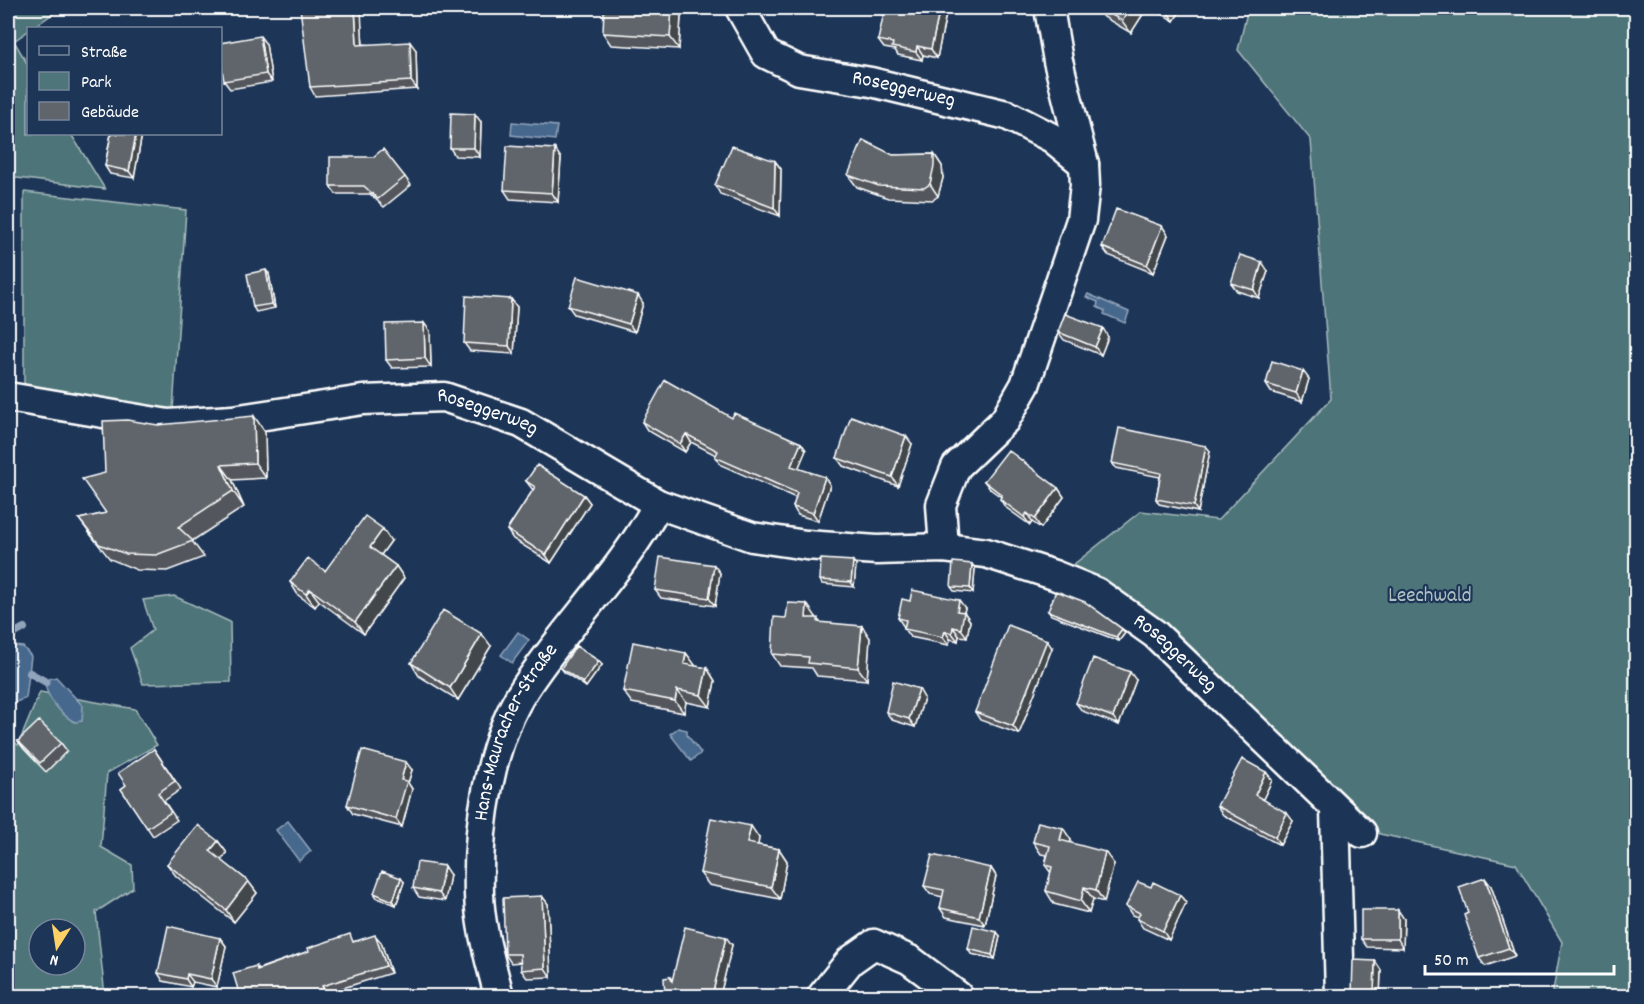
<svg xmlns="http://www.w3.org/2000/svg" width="1644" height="1004" font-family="Dekko,sans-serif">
  <rect width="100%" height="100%" fill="#1d3557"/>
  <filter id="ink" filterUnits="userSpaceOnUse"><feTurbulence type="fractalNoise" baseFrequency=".0167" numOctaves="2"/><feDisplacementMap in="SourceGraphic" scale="12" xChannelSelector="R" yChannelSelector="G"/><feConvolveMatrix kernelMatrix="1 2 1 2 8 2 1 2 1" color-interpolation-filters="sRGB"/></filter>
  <g filter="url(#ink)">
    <!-- green -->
    <path fill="#4e7579" stroke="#a6babc" stroke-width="1.5" fill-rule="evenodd" d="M8,8H61L14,41L28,65V134H71L105,189L17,178L8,173Z
      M1248,8H1636V996H1552L1562,942L1516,864L1380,834L1160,626L1073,565L1141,511L1218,520L1331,399L1311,140L1238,50Z
      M24,192L186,210L173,410L24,387Z
      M174,596L230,622L231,682L143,684L130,648L153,630L143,600Z
      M40,692L135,709L157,745L107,773L101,847L132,865L133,888L96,912L105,996H8V737L18,745ZM39,929H75V965H39Z"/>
    <!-- water -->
    <path fill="#47688d" stroke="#91a4bb" stroke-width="1.5" d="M512,122L557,126L555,140L511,135Z
      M1088,294L1129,312L1125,323L1104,314L1105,311L1097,307L1098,302L1086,297Z
      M518,632L529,640L512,663L501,655Z
      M16,646L23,647L31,656L26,698L14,703L8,699C7,685 1,654 16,646Z
      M56,677L83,706L82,721L75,722C62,716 47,698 45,684L49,679Z
      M678,728L687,730V735L701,753L691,761L670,734Z
      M288,821L311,851L299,861L276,830Z"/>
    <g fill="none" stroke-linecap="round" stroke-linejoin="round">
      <!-- stream -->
      <path stroke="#91a4bb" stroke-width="8" d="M8,637L24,628
        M30,673L46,682"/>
      <defs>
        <g id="minor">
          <path id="s1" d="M740,8L766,54L799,70L871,82L1007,115L1052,138L1084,164"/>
          <path id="s2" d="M8,397L168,424L233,420L363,400L444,397L521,423L658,504L752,537L806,545L877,550L944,548L986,553L1054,575L1096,592L1155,634L1362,833"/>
          <path d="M944,548L941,505L956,467L1005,420L1025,385L1081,220L1085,185L1084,164L1058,61L1049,8"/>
          <path d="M1335,809L1340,996"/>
          <path id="s3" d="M499,996C491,963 480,929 479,894C477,829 489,743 525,688C566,625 623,571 658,504"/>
          <path d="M822,996L850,961L874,944L910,960L958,996"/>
        </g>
      </defs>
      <!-- minor casing -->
      <use href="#minor" stroke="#fff" stroke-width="33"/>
      <!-- minor -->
      <use href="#minor" stroke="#1d3557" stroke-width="28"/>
    </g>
    <!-- wall -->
    <path fill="#52575c" stroke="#fff" stroke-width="1.5" d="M304,8H360L363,44L416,50L417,89L315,96L310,87Z
      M1096,8H1147L1131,33L1102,16Z
      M1152,8H1182L1174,21Z
      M946,14L937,58L923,55L922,60L898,55L895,50L884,48L878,40Z
      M681,16L679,49L611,45L603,33Z
      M266,44L272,82L230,89L224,81Z
      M481,122L480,157L455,156L450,148Z
      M111,134H142L134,178L110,174L105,166Z
      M934,154L942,166L943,178L938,196L933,200L888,198L857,187L848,175L893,155Z
      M561,158L558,202L510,199L504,190Z
      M775,161L781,169L780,216L720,194L715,185Z
      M405,177L411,185L384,207L370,194H336L330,186Z
      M1162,226L1168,235L1153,273L1108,255L1102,247Z
      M1268,271L1259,298L1237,291L1231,283Z
      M269,274L275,308L256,312L253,307Z
      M511,299L517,307L514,354L470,351L464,343Z
      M643,303L635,332L574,314L568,306Z
      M430,331L431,367L392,368L386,360Z
      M1058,332L1108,337L1101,355L1064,340Z
      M1309,379L1302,402L1271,392L1266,384Z
      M732,418L801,443L806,450L798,468L830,485L818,521L798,515L793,507L796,498L721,465L715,457L716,455L691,442L685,452L647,430L642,422Z
      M158,425L265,432L266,478L232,480L244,507L192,541L204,557L167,571L137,570L110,559L90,534L79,519L106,513L105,473Z
      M912,444L898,486L843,466L837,458Z
      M1210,451L1198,512L1159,504L1156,499L1160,477L1116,468L1112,463Z
      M526,481L584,495L590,503L551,563L513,539L507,530L533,490Z
      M984,481L1058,488L1064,497L1041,528L1032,522L1030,525L1005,507L1000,499L1001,497L990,489Z
      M391,541L381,555L396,566L404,578L364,634L319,601L315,607L298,595L290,582L325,571Z
      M856,565L854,587L822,584L820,580Z
      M975,568L973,593L954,591L951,587Z
      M720,573L715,606L661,598L655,590Z
      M910,601L965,608L964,612L970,621L967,637L959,636L958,641L950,639L949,645L910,637L904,629V627L898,618Z
      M1048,611L1122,629L1125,633L1119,641L1051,615Z
      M816,617V618L821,623L870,638L867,680L817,676L812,668L780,666L772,654L786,618Z
      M491,646L458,700L419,676L411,663Z
      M1052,648L1019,734L980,720L975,712Z
      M686,653L695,666L707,668L715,681L710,707L686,702L684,713L632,703L623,691Z
      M602,665L586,687L564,672L561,668Z
      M1136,680L1119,725L1082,711L1076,703Z
      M919,689L924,698L915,727L892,720L886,712Z
      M18,741L61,743L67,751L46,772L24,749Z
      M154,749L181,789L164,801L177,820L153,836L121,789L126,785Z
      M412,770L408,783L412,789L402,827L353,814L347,805Z
      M1266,772L1272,780L1263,799L1293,821L1280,845L1223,815L1217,806Z
      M759,838L758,845L779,849L787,861L780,899L709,885L700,873Z
      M1071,840L1070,843L1114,864L1104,902L1093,899L1089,913L1054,904L1046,891L1051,873L1045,865L1047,855L1041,854L1033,842Z
      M218,841L227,853L221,860L248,881L257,893L234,922L176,876L167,864Z
      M991,868L996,876L985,925L946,917L940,908L943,897L930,894L924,886Z
      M450,875L445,901L419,897L413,888Z
      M404,882L396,905L377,898L374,893Z
      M1491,886L1515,956L1485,966L1479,958L1468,913Z
      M1151,887L1180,895L1186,903L1169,940L1143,928L1137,919L1138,917L1132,915L1126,906Z
      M542,896L548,904L551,977L527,978L521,970V962L511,963L505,954Z
      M1404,919L1403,948L1367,947L1361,939Z
      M1000,936L995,959L971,954L968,949Z
      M220,938L226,946L217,987L193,982L191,987L163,981L158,973Z
      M356,941L381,942L391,973L327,993L329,996H240L256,966L258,969L309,951Z
      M732,945L720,996H665L670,977L672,980Z
      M1375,961L1381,970L1380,996H1353L1352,994Z"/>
    <!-- shaded-wall -->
    <path fill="#42474b" stroke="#fff" stroke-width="1.5" d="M355,8H361L363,53L357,45Z
      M672,8H675L681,16L679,49L670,37Z
      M940,8H942L946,14L937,58L931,49Z
      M1131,8H1147L1131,33L1122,21Z
      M1166,8H1182L1174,21L1165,9Z
      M260,36L266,44L272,82L266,74Z
      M410,42L416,50L417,89L411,81Z
      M917,46L923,55L922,60L916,52Z
      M475,114L481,122L480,157L474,148Z
      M136,134H142L134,178L129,171Z
      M555,149L561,158L558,202L552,193Z
      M934,154L942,166L943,178L938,196L930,184Z
      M775,161L781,169L780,216L774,208Z
      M1162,226L1168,235L1153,273L1147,265Z
      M1262,262L1268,271L1259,298L1254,290Z
      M266,270L269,274L275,308L272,304Z
      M638,295L643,303L635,332L629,324Z
      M511,299L517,307L514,354L509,346Z
      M424,323L430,331L431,367L425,358Z
      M1103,328L1108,337L1101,355L1095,347Z
      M1303,371L1309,379L1302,402L1296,393Z
      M254,416L265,432L266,478L255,463Z
      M686,434L691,442L685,452L680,444Z
      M906,436L912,444L898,486L892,477Z
      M801,443L806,450L796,474L791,466Z
      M1206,446L1210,451L1198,512L1194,506Z
      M221,465L232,480L244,507L233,491Z
      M825,477L830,485L818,521L813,513Z
      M1058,488L1064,497L1041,528L1035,519Z
      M584,495L590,503L551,563L546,555Z
      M1027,513L1032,522L1030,525L1024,517Z
      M383,529L391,541L378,559L370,547Z
      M853,561L856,565L854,587L851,582Z
      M972,564L975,568L973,593L970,588Z
      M714,565L720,573L715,606L709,598Z
      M396,566L404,578L364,634L355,622Z
      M310,589L319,601L315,607L306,594Z
      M959,600L965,608L964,612L970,621L967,637L961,629L957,611Z
      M807,604L816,617L815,630L806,618Z
      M862,626L870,638L867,680L858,668Z
      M953,627L959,636L958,641L952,633Z
      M1122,629L1125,633L1119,641L1116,637Z
      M945,631L950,639L949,645L943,637Z
      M482,634L491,646L458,700L450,688Z
      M1047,640L1052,648L1019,734L1013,726Z
      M686,653L695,665L693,676L684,664Z
      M599,661L602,665L586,687L583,683Z
      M707,668L715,681L710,707L701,695Z
      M1130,672L1136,680L1119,725L1113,717Z
      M919,689L924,698L915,727L909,719Z
      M677,690L686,702L684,713L675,701Z
      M406,762L412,770L408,783L412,789L402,827L396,819L401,780Z
      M1266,772L1272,780L1261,803L1255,795Z
      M1287,813L1293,821L1280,845L1275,837Z
      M751,826L759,838L756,856L747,843Z
      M1063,828L1071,840L1068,853L1060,840Z
      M218,841L227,853L219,863L210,851Z
      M779,849L787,861L780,899L771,887Z
      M1105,852L1114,864L1104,902L1096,890Z
      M444,866L450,875L445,901L439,893Z
      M991,868L996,876L985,925L979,917Z
      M401,878L404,882L396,905L393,901Z
      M1485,878L1491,886L1515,956L1509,948Z
      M248,881L257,893L234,922L226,910Z
      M1084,887L1093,899L1089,913L1081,901Z
      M1180,895L1186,903L1169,940L1163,931Z
      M542,896L548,904L551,977L545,968Z
      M1398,910L1404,919L1403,948L1398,939Z
      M997,932L1000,936L995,959L992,955Z
      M375,935L381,942L391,973L386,966Z
      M726,937L732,945L720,996H712Z
      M220,938L226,946L217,987L211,979Z
      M1375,961L1381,970L1380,996H1375L1374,995Z
      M187,974L193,982L191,987L186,979Z
      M322,986L327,993L329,996H326Z"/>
    <!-- building -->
    <path fill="#5f656b" stroke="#fff" stroke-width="1.5" d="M300,8H355L357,45L410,42L411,81L310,87Z
      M604,8H672L670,37L603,33Z
      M885,8H940L931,49L917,46L916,52L892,47L893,43L878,40Z
      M1100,8H1131L1122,21Z
      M260,36L266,74L224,81L220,58V43Z
      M451,113L475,114L474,148H450Z
      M111,134H136L129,171L105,166Z
      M863,140L893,155L934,154V166L930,184L924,188L879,186L848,175Z
      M507,146L555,149L552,193L504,190Z
      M732,146L775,161L774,208L715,185Z
      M383,149L405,177L378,199L364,186H330V157H373Z
      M1116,209L1162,226L1147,265L1102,247Z
      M1240,255L1262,262L1254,290L1231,283Z
      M266,270L272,304L253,307L247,274Z
      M577,277L638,295L629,324L568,306Z
      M466,296L511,299L509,346L464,343Z
      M1065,314L1103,328L1095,347L1058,332Z
      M424,323L425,358L386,360L385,324Z
      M1272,361L1303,371L1296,393L1266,384Z
      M665,380L732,418L734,413L801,443L791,466L825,477L813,513L793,507L797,493L715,457L718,451L686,434L680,444L642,422Z
      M254,416L255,463L221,465L233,491L178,527L193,541L156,555L126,554L99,544L79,519L106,513L82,479L105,473L103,421L127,420L158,425Z
      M851,416L906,436L892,477L837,458Z
      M1119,428L1206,446L1194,506L1156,499L1161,473L1112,463Z
      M1008,450L1058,488L1035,519L1027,513L1024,517L1000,499L1002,495L984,481Z
      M537,465L584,495L546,555L507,530L535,487L526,481Z
      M365,516L383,529L370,547L396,566L355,622L310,589L306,594L290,582L308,558L325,571Z
      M660,557L714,565L709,598L655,590Z
      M821,559L853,561L851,582L820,580Z
      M953,562L972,564L970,588L951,587Z
      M912,590L959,600L957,611L964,612L961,629L953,627L952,633L945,631L943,637L904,629L906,620L898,618L902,599L910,601Z
      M1056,591L1085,602L1122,629L1116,637L1048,611Z
      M788,603L807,604L806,618H818V622L862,626L858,668L808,663L809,657L772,654L774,617L786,618Z
      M443,610L482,634L450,688L411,663Z
      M1008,625L1047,640L1013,726L975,712Z
      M633,642L686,653L684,664L707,668L701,695L677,690L675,701L623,691Z
      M576,646L599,661L583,683L561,668Z
      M1093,658L1130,672L1113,717L1076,703Z
      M893,681L919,689L909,719L886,712Z
      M39,721L61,743L40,763L18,741Z
      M154,749L175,781L158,793L171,812L147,828L121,789L126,785L118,773Z
      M362,750L406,762L401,780L407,781L396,819L347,805Z
      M1242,759L1266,772L1255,795L1287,813L1275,837L1217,806Z
      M711,818L751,826L747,843L779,849L771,887L700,873Z
      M1038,822L1063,828L1060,840L1105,852L1096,890L1084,887L1081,901L1046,891L1052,867L1045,865L1050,846L1033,842Z
      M198,825L218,841L210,851L248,881L226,910L167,864Z
      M932,855L991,868L979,917L940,908L944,890L924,886Z
      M417,862L444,866L439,893L413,888Z
      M382,871L401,878L393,901L374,893Z
      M1485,878L1509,948L1479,958L1464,915L1468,913L1459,887Z
      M1138,882L1151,887L1153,882L1180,895L1163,931L1137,919L1140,913L1126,906Z
      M542,896L545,968L521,970L520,954H505L503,898Z
      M1361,910H1398V939H1361Z
      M168,926L220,938L211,979L187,974L186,979L158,973Z
      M973,926L997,932L992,955L968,949Z
      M685,927L726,937L712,996H708L674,989L677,996H665L664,978L670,977L672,981Z
      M350,934L353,942L375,935L386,966L322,986L326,996H299L298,994L290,996H240L233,973L256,966L257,970L309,951L308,948Z
      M1353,960L1375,961L1374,995L1352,994Z"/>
  </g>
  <g text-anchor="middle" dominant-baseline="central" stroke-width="4.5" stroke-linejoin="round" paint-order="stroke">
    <!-- street labels -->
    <g font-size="21" fill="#fff" stroke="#1d3557">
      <text stroke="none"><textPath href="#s1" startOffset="196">Roseggerweg</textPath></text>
      <text stroke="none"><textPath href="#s2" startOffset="486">Roseggerweg</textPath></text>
      <text stroke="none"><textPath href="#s2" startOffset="1232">Roseggerweg</textPath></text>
      <text stroke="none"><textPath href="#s3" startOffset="273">Hans-Mauracher-Straße</textPath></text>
    </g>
    <!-- park labels -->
    <g font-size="21" fill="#afc1c3" stroke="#1d3557">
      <text x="1430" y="597">Leechwald</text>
    </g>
  </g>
  <!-- margin -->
  <rect width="1644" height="1004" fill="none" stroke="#1d3557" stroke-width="30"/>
  <rect x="15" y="15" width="1614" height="974" fill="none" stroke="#fff" stroke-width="2" filter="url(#ink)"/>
  <!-- legend -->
  <rect x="27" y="27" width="195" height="108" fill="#1d3557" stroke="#77869a" stroke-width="1.5"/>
  <rect x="39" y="46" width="30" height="9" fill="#1d3557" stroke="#77869a" stroke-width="1.5"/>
  <text x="81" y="57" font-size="18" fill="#ffffff">Straße</text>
  <rect x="39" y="72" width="30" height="18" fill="#4e7579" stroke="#77869a" stroke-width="1.5"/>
  <text x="81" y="87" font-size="18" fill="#ffffff">Park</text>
  <rect x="39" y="102" width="30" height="18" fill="#5f656b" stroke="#77869a" stroke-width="1.5"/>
  <text x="81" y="117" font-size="18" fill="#ffffff">Gebäude</text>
  <!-- north arrow -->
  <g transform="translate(57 947) rotate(192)"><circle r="28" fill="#1d3557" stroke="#77869a" stroke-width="1.5"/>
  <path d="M0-4.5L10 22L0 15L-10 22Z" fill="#ffd166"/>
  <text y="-9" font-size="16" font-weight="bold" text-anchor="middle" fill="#ffffff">N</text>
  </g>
  <!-- scale -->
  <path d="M1425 965v9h189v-9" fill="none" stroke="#ffffff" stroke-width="3"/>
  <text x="1434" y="965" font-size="18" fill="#ffffff" stroke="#1d3557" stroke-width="4.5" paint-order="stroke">50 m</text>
</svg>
